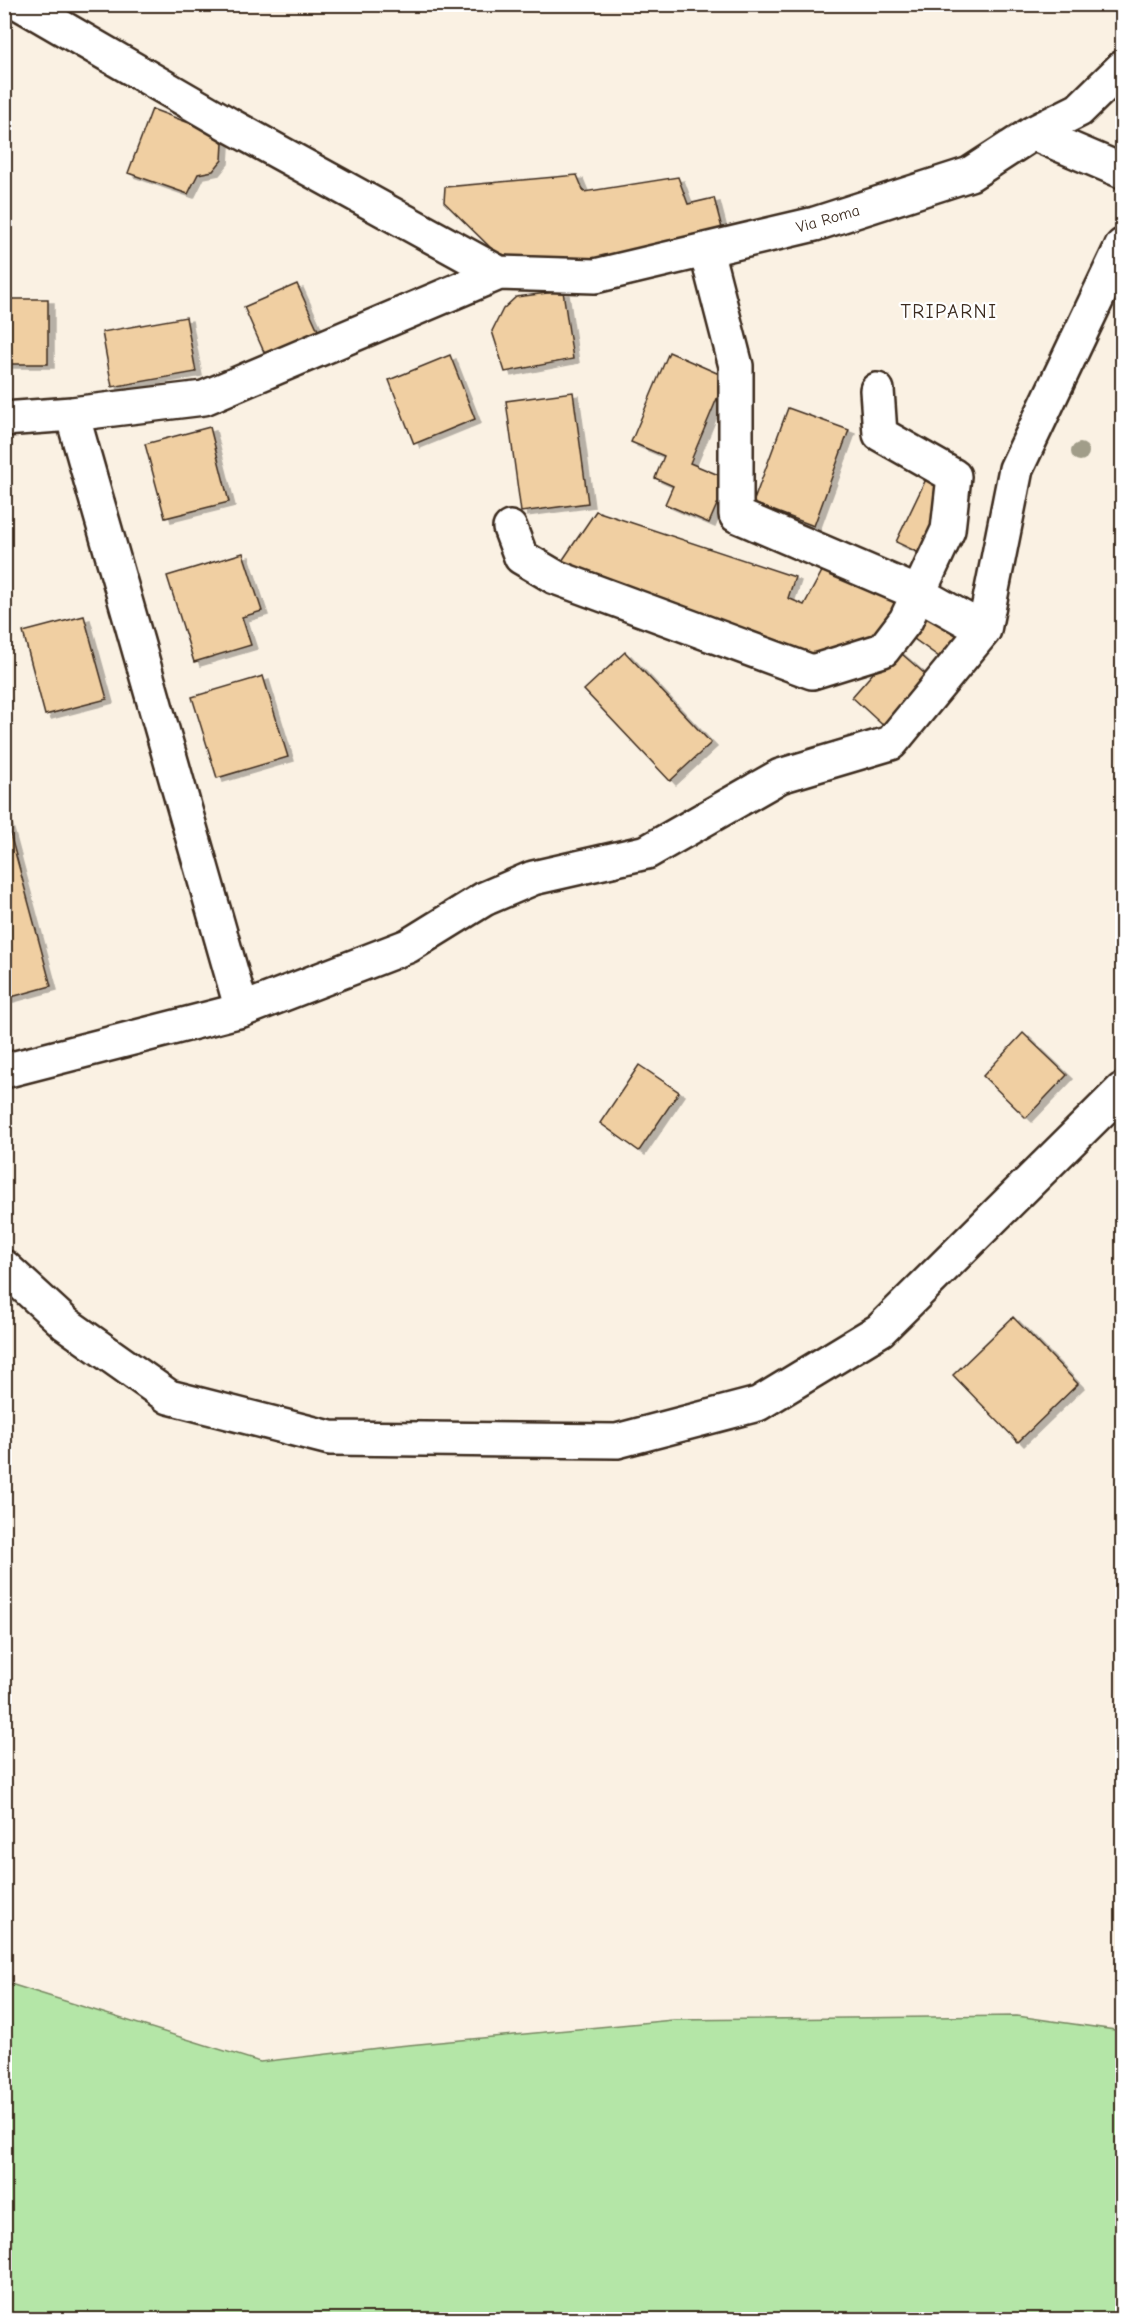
<svg xmlns="http://www.w3.org/2000/svg" width="1127" height="2324" font-family="'Comic Neue',sans-serif">
  <defs>
    <filter id="shadow"><feDropShadow dx="6" dy="4" stdDeviation="0" flood-color="#0004"/></filter>
  </defs>
  <rect width="100%" height="100%" fill="#faf1e3"/>
  <filter id="ink" filterUnits="userSpaceOnUse"><feTurbulence type="fractalNoise" baseFrequency=".0167" numOctaves="2"/><feDisplacementMap in="SourceGraphic" scale="12" xChannelSelector="R" yChannelSelector="G"/><feConvolveMatrix kernelMatrix="1 2 1 2 8 2 1 2 1" color-interpolation-filters="sRGB"/></filter>
  <g filter="url(#ink)">
    <!-- green -->
    <path fill="#b4e6a7" stroke="#788862" stroke-width="1.5" d="M4,1982L260,2062L387,2047L673,2020L1017,2016L1122,2031V2319H5Z"/>
    <!-- building -->
    <path fill="#f0cfa2" stroke="#3b2a1e" stroke-width="1.5" filter="url(#shadow)" d="M152,109L213,132L223,143L222,160L213,171L198,174L188,194L128,173Z
      M577,175L584,192L678,177L688,204L714,198L723,232L581,263L538,265L495,252L444,202L445,187Z
      M297,284L321,337L268,361L244,307Z
      M563,291L573,359L505,372L492,331L503,309L516,297Z
      M4,299H48V364H4Z
      M186,317L196,372L112,387L102,332Z
      M669,352L726,377L690,463L728,479L709,523L665,504L673,486L655,478L664,456L631,442Z
      M450,355L475,419L414,444L389,380Z
      M573,392L588,503L521,512L506,401Z
      M788,408L849,430L814,526L753,503Z
      M210,427L229,502L165,518L145,444Z
      M928,475L952,487L919,553L896,542Z
      M596,511L795,577L788,598L804,605L827,562L899,598L876,640L809,659L560,564Z
      M243,553L262,611L242,617L251,645L194,662L167,576Z
      M930,607L962,630L942,659L910,636Z
      M84,616L107,699L45,715L23,632Z
      M895,648L932,680L888,730L852,697Z
      M625,652L711,743L670,781L584,690Z
      M263,676L288,757L217,778L192,697Z
      M4,811L51,986L4,999Z
      M1023,1033L1067,1075L1026,1118L983,1076Z
      M639,1065L679,1092L639,1151L600,1123Z
      M1013,1317L1078,1384L1018,1442L953,1375Z"/>
    <g fill="none" stroke-linecap="round" stroke-linejoin="round">
      <defs>
        <path id="minor" d="M21,4L233,127L499,273
          M1033,133L1122,171
          M706,250L736,366V515L920,594L984,630
          M4,419L72,414L204,398L499,273L595,276L815,224L970,174L1033,133L1079,110L1122,68
          M510,528L521,557L555,577L812,672L883,650L906,620L948,530L954,476L880,434L877,390
          M242,1010L408,946L484,899L533,878L647,852L780,776L891,743L984,630L1016,469L1122,246
          M4,1071L242,1010L72,414
          M4,1267L66,1324L169,1397L330,1438L617,1441L758,1404L880,1330L1122,1090"/>
      </defs>
      <!-- minor casing -->
      <use href="#minor" stroke="#3b2a1e" stroke-width="38"/>
      <!-- minor -->
      <use href="#minor" stroke="#fff" stroke-width="33"/>
    </g>
    <!-- trees -->
    <circle fill="#a19d89" cx="1080" cy="452" r="9"/>
  </g>
  <g text-anchor="middle" dominant-baseline="central" stroke-width="4.5" stroke-linejoin="round" paint-order="stroke">
    <!-- street labels -->
    <g font-size="16" fill="#3b2a1e" stroke="#fff">
      <text transform="translate(828 219) rotate(-16)">Via Roma</text>
    </g>
    <!-- quarter labels -->
    <g font-size="20" letter-spacing="1.5" fill="#3b2a1e" stroke="#fff">
      <text x="949" y="311">TRIPARNI</text>
    </g>
  </g>
  <!-- margin -->
  <rect width="1127" height="2324" fill="none" stroke="#fff" stroke-width="24"/>
  <rect x="12" y="12" width="1103" height="2300" fill="none" stroke="#3b2a1e" stroke-width="2" filter="url(#ink)"/>
</svg>
